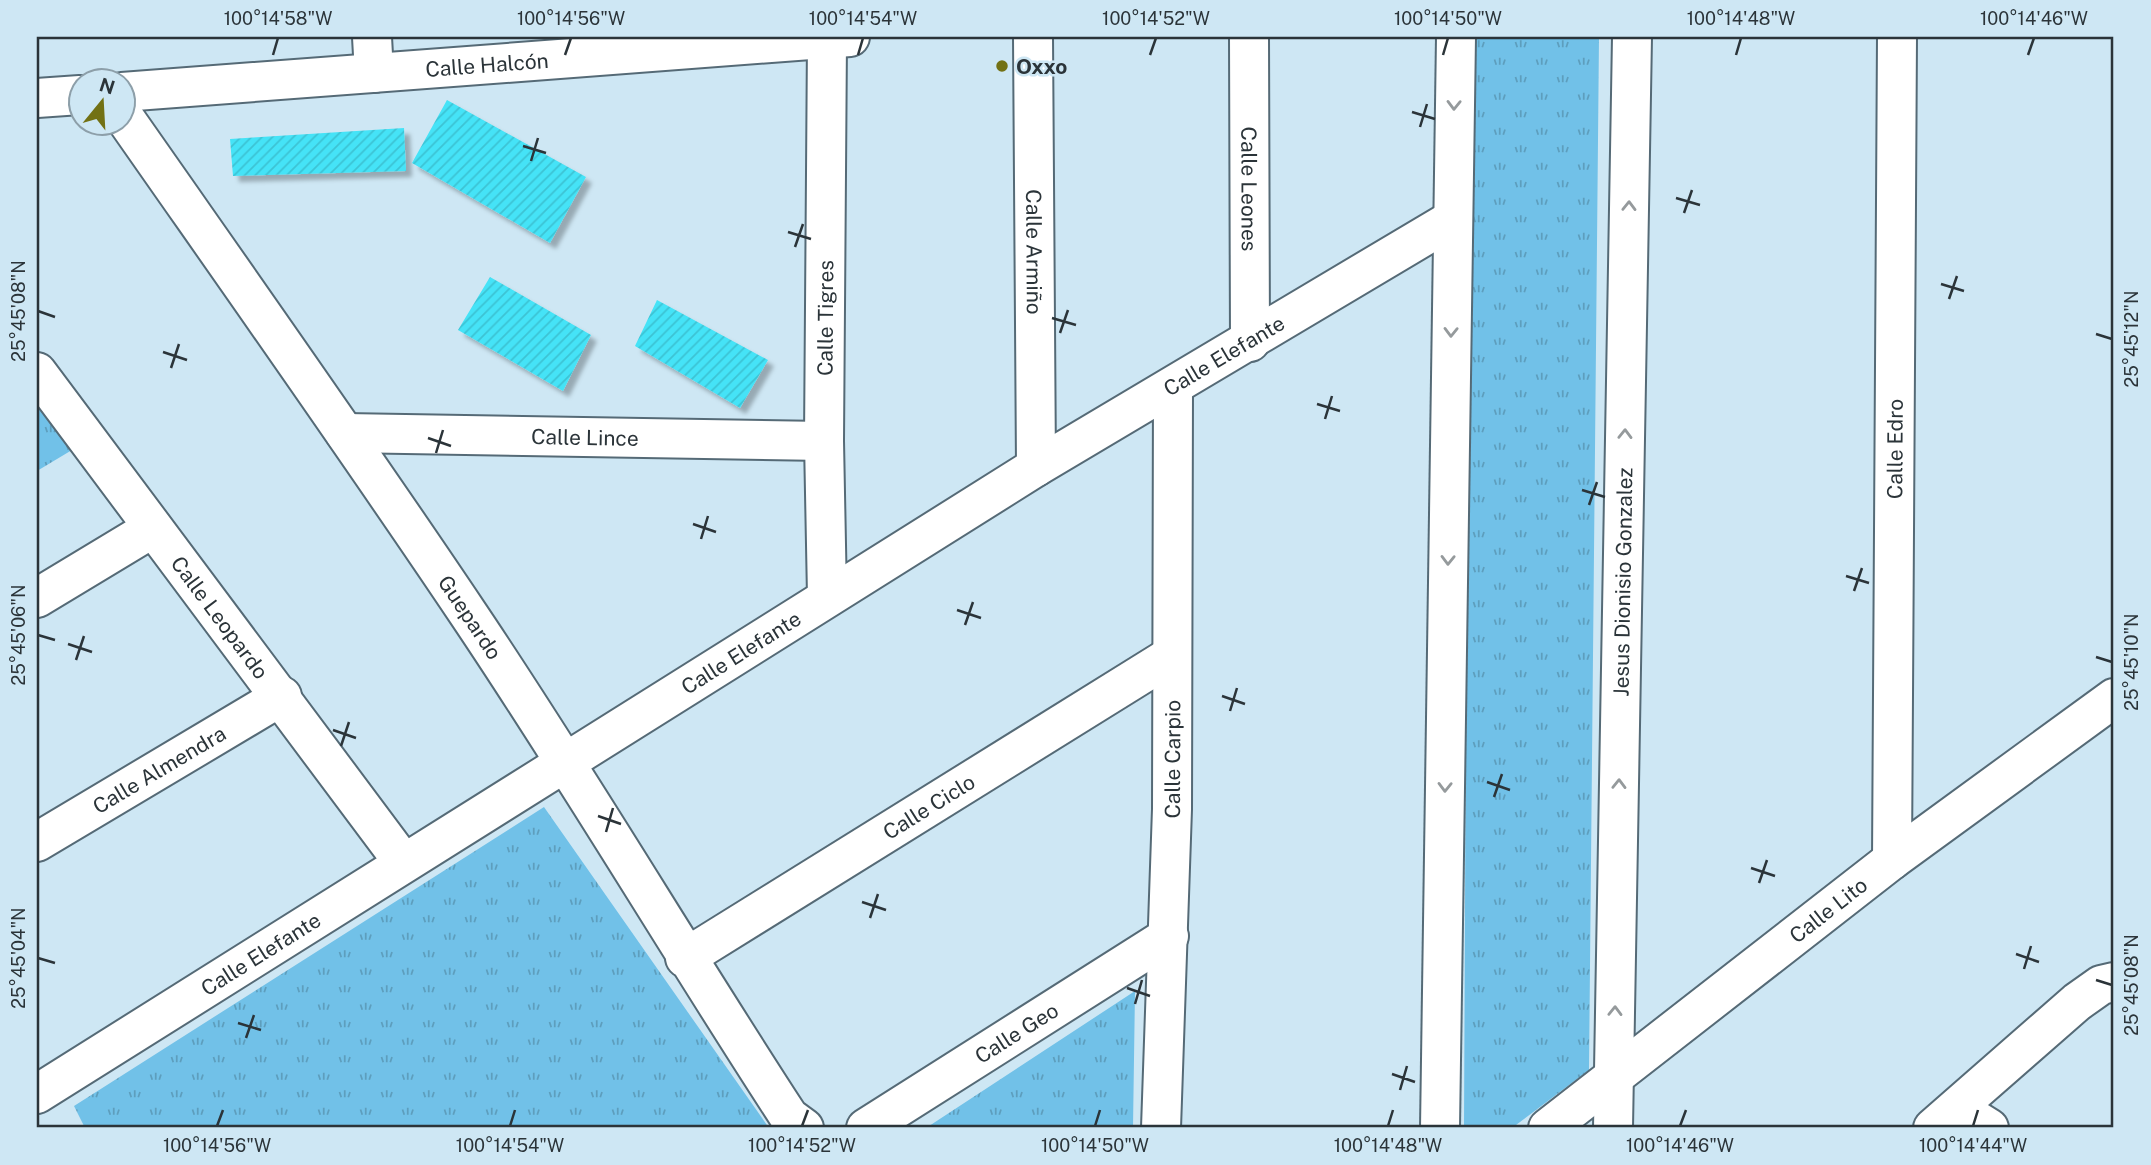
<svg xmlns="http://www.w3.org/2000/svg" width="2151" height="1165" font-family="'Public Sans',sans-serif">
  <defs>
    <pattern id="park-tufts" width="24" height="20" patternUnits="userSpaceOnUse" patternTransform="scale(1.75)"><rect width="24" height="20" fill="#71c1e8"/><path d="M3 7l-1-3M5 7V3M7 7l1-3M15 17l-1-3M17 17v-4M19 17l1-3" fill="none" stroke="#5d9ebd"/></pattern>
    <pattern id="building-hatch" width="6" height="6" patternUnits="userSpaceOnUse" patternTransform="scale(1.75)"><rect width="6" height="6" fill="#45e3f7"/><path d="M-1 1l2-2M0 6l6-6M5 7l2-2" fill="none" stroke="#3dc3d4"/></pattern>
    <filter id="shadow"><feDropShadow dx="6" dy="6" stdDeviation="2" flood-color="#0004"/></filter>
  </defs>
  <rect width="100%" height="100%" fill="#cee7f4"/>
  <!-- park -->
  <path fill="url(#park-tufts)" d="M1469,37H1599L1589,1070L1512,1128H1464Z
    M37,404L72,450L37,471Z
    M544,807L769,1128H85L74,1106Z
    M1135,991L1133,1128H926Z"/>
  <!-- building -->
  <path fill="url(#building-hatch)" filter="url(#shadow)" d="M447,100L586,177L550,243L412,163Z
    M404,128L406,171L233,176L230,139Z
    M490,277L591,335L563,391L458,330Z
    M657,300L768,360L740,408L635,346Z"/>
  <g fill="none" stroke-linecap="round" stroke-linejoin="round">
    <defs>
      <g id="minor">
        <path d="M372,37L374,73"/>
        <path id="s1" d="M1033,37L1036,467"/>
        <path id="s2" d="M1249,37L1250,342"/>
        <path id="s3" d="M122,92L850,37"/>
        <path d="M37,98L80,95"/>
        <path id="s4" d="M122,114C238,280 355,445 467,612C579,778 680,950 789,1117L804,1128"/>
        <path id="s5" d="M37,372L403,862"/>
        <path id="s6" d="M345,433L824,441"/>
        <path id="s7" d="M827,596L824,441L827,39"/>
        <path d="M37,598L153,528"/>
        <path id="s8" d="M37,842L282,696"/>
        <path id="s9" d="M1892,860L1897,37"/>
        <path id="s10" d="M685,958L1171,656"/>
        <path id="s11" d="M37,1094L1036,467L1453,219"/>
        <path d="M1957,1108L1989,1128"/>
        <path id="s12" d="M866,1128L1169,936"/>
        <path id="s13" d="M1161,1128L1172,809L1173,388"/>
        <path d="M1440,1128L1456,37"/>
        <path id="s14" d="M1548,1128L1892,860L2114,698"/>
        <path id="s15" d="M1613,1128L1632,37"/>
        <path d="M1933,1128L2077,1002L2101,985L2114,982"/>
      </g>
    </defs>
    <!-- minor casing -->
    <use href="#minor" stroke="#556a76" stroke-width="42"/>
    <!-- minor -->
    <use href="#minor" stroke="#fff" stroke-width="38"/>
  </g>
  <!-- one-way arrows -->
  <defs><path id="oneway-chevron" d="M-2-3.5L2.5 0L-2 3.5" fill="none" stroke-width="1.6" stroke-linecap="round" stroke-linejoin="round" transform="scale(1.75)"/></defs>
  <g stroke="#959a9c">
    <use href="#oneway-chevron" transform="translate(1454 105) rotate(91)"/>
    <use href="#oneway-chevron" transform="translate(1629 206) rotate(-89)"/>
    <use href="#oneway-chevron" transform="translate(1451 332) rotate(91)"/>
    <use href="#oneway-chevron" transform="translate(1625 434) rotate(-89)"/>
    <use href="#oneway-chevron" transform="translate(1448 560) rotate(91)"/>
    <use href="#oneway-chevron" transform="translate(1619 784) rotate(-89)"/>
    <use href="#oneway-chevron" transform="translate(1445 787) rotate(91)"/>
    <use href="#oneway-chevron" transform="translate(1615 1011) rotate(-89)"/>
  </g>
  <!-- ticks -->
  <path fill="none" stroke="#2b3439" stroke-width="2.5" d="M273,55L278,38M565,55L571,38M858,55L863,38M1150,55L1156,38M1443,55L1448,38M1736,55L1741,38M2028,55L2034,38M1412,112L1435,119M1420,127L1427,104M523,146L546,153M531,161L538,138M1676,198L1700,205M1684,213L1692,190M788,232L811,239M795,247L803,224M1941,284L1964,291M1949,299L1957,276M38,311L55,317M1052,318L1076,325M1060,333L1068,310M2096,334L2112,339M163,352L187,360M171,368L179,344M1317,404L1340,411M1325,419L1332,396M428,438L451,446M436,453L443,430M1582,490L1605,497M1589,505L1597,482M693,524L716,532M701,539L708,516M1846,576L1869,583M1854,591L1862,568M957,610L981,618M965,625L973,602M38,635L55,640M68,644L92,652M2096,657L2112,662M76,660L84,636M1222,696L1245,704M1230,711L1237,688M333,730L356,738M341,746L349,722M1487,782L1510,790M1494,797L1502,774M598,816L621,824M606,832L613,808M1751,868L1775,876M1759,883L1767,860M862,902L886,910M870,918L878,894M2016,954L2039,962M38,958L55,963M2024,969L2031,946M2096,980L2112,985M1127,988L1150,996M1135,1004L1142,980M238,1023L261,1030M246,1038L254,1015M1392,1074L1415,1082M1400,1090L1407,1066M217,1126L223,1110M510,1126L515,1110M802,1126L808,1110M1095,1126L1100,1110M1388,1126L1393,1110M1680,1126L1686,1110M1973,1126L1978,1110"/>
  <!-- markers -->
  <circle fill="#727114" stroke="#cee7f4" stroke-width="2.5" cx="1002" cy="66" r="7"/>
  <g text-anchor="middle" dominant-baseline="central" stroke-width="5" stroke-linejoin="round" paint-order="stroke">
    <!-- street labels -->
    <g font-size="21" fill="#2b3439" stroke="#cee7f4">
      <text stroke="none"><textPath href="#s3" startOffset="366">Calle Halcón</textPath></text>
      <text stroke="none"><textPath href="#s2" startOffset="152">Calle Leones</textPath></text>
      <text stroke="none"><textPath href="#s1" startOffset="215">Calle Armiño</textPath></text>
      <text stroke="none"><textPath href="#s7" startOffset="278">Calle Tigres</textPath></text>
      <text stroke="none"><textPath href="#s11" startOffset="1398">Calle Elefante</textPath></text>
      <text stroke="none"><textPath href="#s6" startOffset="240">Calle Lince</textPath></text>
      <text stroke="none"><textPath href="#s9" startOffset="411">Calle Edro</textPath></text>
      <text stroke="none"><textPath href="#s15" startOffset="546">Jesus Dionisio Gonzalez</textPath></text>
      <text stroke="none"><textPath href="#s5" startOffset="306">Calle Leopardo</textPath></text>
      <text stroke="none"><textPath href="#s4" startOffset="612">Guepardo</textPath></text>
      <text stroke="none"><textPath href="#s11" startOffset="831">Calle Elefante</textPath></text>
      <text stroke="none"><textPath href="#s13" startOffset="369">Calle Carpio</textPath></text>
      <text stroke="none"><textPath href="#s8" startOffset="142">Calle Almendra</textPath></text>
      <text stroke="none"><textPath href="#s10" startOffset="287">Calle Ciclo</textPath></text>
      <text stroke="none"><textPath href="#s14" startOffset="355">Calle Lito</textPath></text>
      <text stroke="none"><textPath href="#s11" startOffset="264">Calle Elefante</textPath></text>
      <text stroke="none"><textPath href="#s12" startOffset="178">Calle Geo</textPath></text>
    </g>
    <!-- poi labels -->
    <g font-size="21" font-weight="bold" fill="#2b3439" stroke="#cee7f4" text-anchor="start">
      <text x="1016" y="66">Oxxo</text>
    </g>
  </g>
  <!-- border -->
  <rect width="2151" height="1165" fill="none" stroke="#cee7f4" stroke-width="77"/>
  <!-- north arrow -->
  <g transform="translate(102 102) rotate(18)"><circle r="33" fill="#cee7f4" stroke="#8d9fa9" stroke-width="2"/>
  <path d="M0-5L12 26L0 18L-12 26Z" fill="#727114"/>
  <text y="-10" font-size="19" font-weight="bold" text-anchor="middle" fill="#2b3439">N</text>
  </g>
  <rect x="38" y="38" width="2074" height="1088" fill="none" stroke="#2b3439" stroke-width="2.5"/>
  <g font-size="18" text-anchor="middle" fill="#2b3439">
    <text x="278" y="25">100°14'58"W</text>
    <text x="571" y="25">100°14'56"W</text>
    <text x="863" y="25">100°14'54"W</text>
    <text x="1156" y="25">100°14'52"W</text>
    <text x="1448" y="25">100°14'50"W</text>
    <text x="1741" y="25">100°14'48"W</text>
    <text x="2034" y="25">100°14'46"W</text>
    <text transform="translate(19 311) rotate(-90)" y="6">25°45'08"N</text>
    <text transform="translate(2132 339) rotate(-90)" y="6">25°45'12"N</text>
    <text transform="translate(19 635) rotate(-90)" y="6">25°45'06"N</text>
    <text transform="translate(2132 662) rotate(-90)" y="6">25°45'10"N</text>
    <text transform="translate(19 958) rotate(-90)" y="6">25°45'04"N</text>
    <text transform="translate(2132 985) rotate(-90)" y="6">25°45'08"N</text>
    <text x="217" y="1152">100°14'56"W</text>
    <text x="510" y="1152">100°14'54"W</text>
    <text x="802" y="1152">100°14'52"W</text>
    <text x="1095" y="1152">100°14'50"W</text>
    <text x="1388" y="1152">100°14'48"W</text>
    <text x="1680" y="1152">100°14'46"W</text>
    <text x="1973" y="1152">100°14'44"W</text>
  </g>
</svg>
